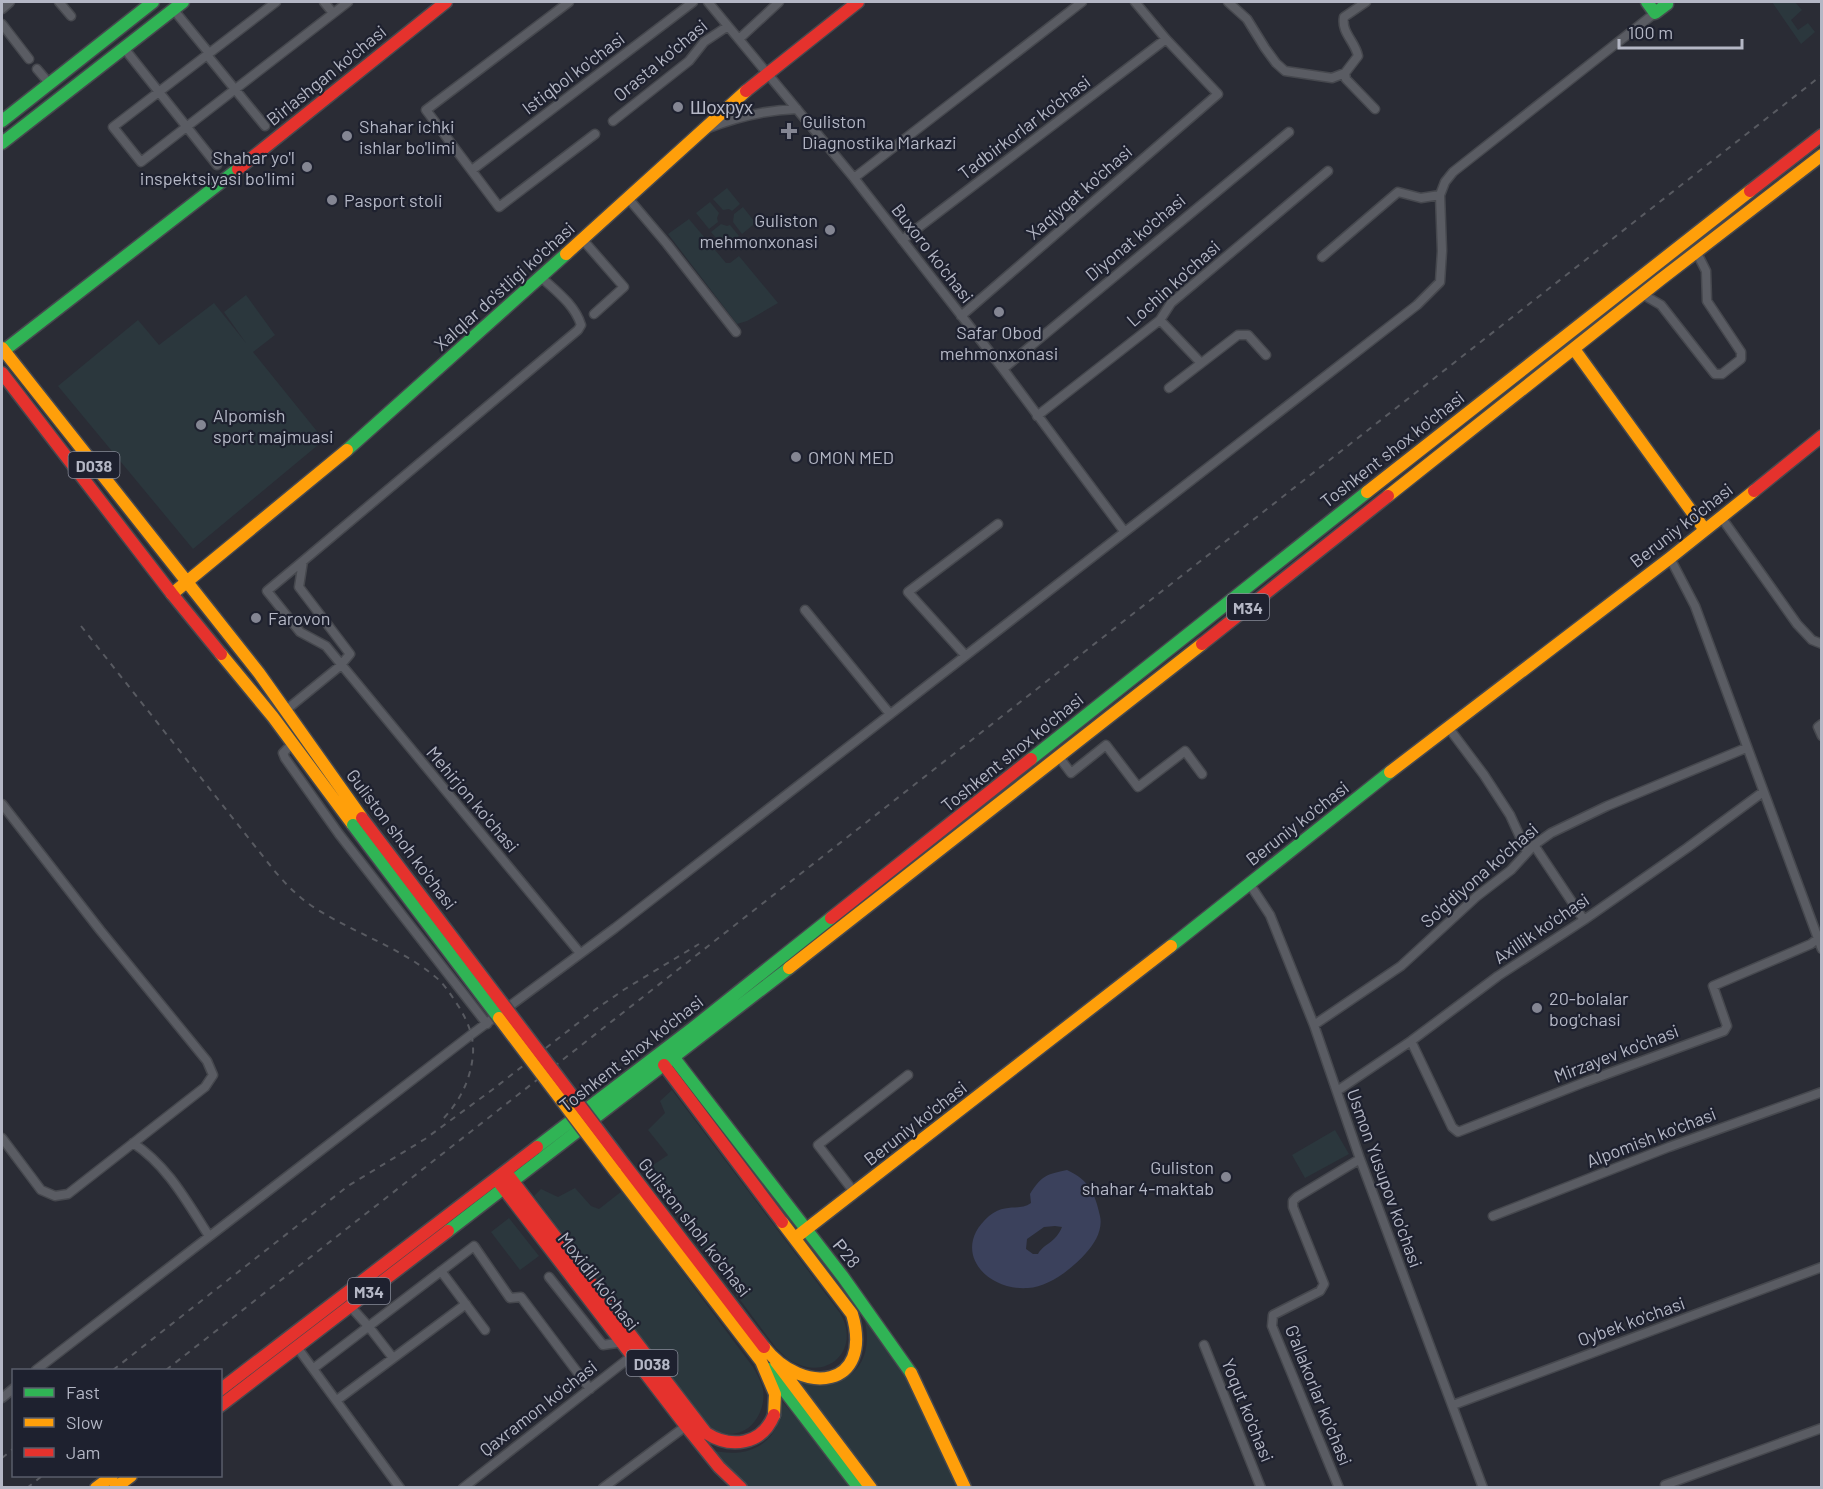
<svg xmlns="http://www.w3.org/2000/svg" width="1823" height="1489" font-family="Barlow,sans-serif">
  <rect width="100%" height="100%" fill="#2a2c35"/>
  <!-- green -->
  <path fill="#2b373d" d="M1772,2H1795L1802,10L1791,20L1798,30L1808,23L1815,32L1801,44Z
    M727,188L740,204L732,211L729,209L723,210L713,199Z
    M710,202L719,213L717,218L718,222L709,229L696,213Z
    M743,207L754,221L753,225L742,234L733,222L734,214Z
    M689,219L726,263H730L739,256L778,303L747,321L737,324L668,234Z
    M721,224L727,226L730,225L739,236L726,247L723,246L711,232Z
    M246,295L275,335L253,352L324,440L193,549L58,386L138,320L159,345L214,303L246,343L224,312Z
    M672,1090L840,1313C861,1348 830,1380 795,1363C787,1360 782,1353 776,1348L644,1171L668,1155L648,1130L665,1113L660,1101Z
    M1335,1130L1349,1154L1305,1178L1292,1155Z
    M575,1188L591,1206L599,1209L622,1191L753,1367C757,1374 761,1381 763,1389C766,1406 756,1429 737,1433C727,1436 719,1432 710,1428L534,1196L541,1189L558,1197Z
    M509,1218L539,1256L520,1270L491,1232Z
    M867,1321L910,1381L959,1487H878L795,1380C838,1396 876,1370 865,1322Z
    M782,1401L853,1487H747L721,1465L711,1450C749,1460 781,1443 782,1401Z"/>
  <!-- water -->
  <path fill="#3b415c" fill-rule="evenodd" d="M1067,1170C1089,1180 1095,1193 1100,1216C1103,1230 1095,1243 1086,1253C1073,1268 1049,1287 1028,1288C985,1291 950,1250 989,1216C1007,1202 1018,1212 1031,1203L1030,1194C1041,1176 1047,1174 1067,1170ZM1055,1226L1062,1227C1055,1244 1044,1243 1038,1254H1033L1026,1249L1027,1239L1044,1227Z"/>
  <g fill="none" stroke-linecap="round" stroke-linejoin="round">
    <defs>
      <path id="street" d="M59,2L71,16
        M276,2L113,127L141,162L348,2
        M324,2L333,13
        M569,2L426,110L499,207L595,134
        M708,2L854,178L1003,369L1124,531
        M1228,2L1247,19L1265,48L1276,63L1285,71L1332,78L1345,73
        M1366,2L1344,17C1341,33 1355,41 1358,56L1345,73L1346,79L1375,109
        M2,9L10,2
        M173,9L209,53
        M2,24L29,59
        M739,39L779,2
        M124,48L217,165
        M207,55L265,126
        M37,69L49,83
        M613,121L689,61L704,42L728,26
        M706,129C736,117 765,110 797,109
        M472,170L693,2
        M854,178L1082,2
        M628,198L667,244L736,332
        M583,240L624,287L594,314
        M902,240L1166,39
        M1322,257L1398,192L1421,198L1440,195
        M1642,294L1661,305L1715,374H1722L1741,359V352L1707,301L1706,271L1696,251
        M961,316L1218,94L1166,39L1135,2
        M1160,320L1201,363
        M1003,369L1289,132
        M1169,388L1238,335H1248L1266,355
        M1037,416L1160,320L1171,303L1328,171
        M1721,517L1797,624L1812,640L1822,644
        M1670,558L1695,606L1822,949
        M303,561L267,591L300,632L326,646L580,953
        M805,610L890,714
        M965,655L908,592L998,524
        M286,710L340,666L350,654L299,587L303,561L578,330L581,325C575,305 556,291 542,278
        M1822,724L1818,727L1822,736
        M1448,727L1484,775L1510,815L1527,852
        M297,749L290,746L283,753L285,758L339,834L487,1024
        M1059,757L1071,773L1106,745L1138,787L1185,751L1202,774
        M2,804L100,930L207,1061L213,1075L205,1087L68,1194L55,1196L41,1190L2,1138
        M1534,845L1584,920
        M1249,883L1270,915L1314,1025L1360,1159L1483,1488
        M1314,1025L1401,966L1476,897L1511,870L1534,845L1551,833L1607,806L1746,748
        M1411,1041L1452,1127L1458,1132L1585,1082L1724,1031L1727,1026L1713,986L1811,944L1822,935
        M1337,1091L1411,1041L1498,976L1584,920L1687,848L1763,792
        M133,1143C168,1166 187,1202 209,1236
        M854,1192L818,1145L908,1075
        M1493,1216L1669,1147L1822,1092
        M441,1271L485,1330
        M549,1277L603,1345L623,1342
        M350,1306L369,1327L393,1358
        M1204,1345L1261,1488
        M297,1347L400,1488
        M314,1368L474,1246L510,1298L521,1297L590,1389
        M36,1370L472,1034L615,928L1417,305L1440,282L1442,251L1440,195L1445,182L1453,172L1655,13
        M2,1398L14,1388
        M337,1400L466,1304
        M1453,1405L1822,1267
        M1665,1485L1822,1428
        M463,1488L633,1355
        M603,1488L686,1426
        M1339,1488L1272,1326L1273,1315L1320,1291L1324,1284L1293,1207V1201L1297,1197L1360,1159"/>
      <path id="fast" d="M1647,2L1655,13L1667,4L1666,2
        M2,121L153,2
        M2,143L183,2
        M2,352L238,169
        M347,450L566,254
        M1031,759L1367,492
        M1171,946L1390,772
        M674,1058L843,1277L911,1373
        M537,1147L693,1028L831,918
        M448,1231L789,968
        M768,1369L859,1488"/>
      <path id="slow" d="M566,254L746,91
        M2,348L259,673L362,818
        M1574,349L1705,530
        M1367,492L1750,191
        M1388,496L1660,280L1822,155
        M172,594L347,450
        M221,654L273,717L353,825
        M1390,772L1670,558L1754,491
        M789,968L1202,644
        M615,1171L761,1361L775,1394L774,1415
        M795,1238L1171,946
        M764,1347C803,1397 874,1388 852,1314L782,1222
        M776,1362L871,1488
        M911,1373L965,1488
        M96,1488L112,1476
        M115,1488L131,1476"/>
      <path id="jam" d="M746,91L858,2
        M238,169L446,2
        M1750,191L1822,135
        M2,373L172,594L221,654
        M1754,491L1822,436
        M1202,644L1388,496
        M831,918L1031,759
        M664,1065L782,1222
        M624,1164L764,1347
        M508,1175L706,1433C731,1449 762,1445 774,1415
        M498,1181L686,1426L719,1467L741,1488
        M220,1390L537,1147
        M220,1406L448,1231"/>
    </defs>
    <!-- street casing -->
    <use href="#street" stroke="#46484e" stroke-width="11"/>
    <!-- fast casing -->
    <use href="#fast" stroke="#46484e" stroke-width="15"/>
    <!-- slow casing -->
    <use href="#slow" stroke="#46484e" stroke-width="15"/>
    <!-- jam casing -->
    <use href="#jam" stroke="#46484e" stroke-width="15"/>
    <!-- street -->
    <use href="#street" stroke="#5a5c63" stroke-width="8"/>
    <!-- fast -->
    <use href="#fast" stroke="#30b455" stroke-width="12"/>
    <!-- slow -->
    <use href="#slow" stroke="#ff9f0a" stroke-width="12"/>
    <!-- jam -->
    <use href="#jam" stroke="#e5322d" stroke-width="12"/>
    <!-- rail -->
    <path stroke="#585a61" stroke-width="2" stroke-dasharray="6 6" stroke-linecap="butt" d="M81,626L273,869C284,882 295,894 309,904C348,931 396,945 433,975C444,983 451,995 459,1007C468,1022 474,1036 473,1054C471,1079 460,1101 443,1119
      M113,1370L348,1186L425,1139L492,1090L596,1009L625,989L699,944
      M166,1370L1822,75
      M2,1458L14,1448
      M27,1488L42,1476"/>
    <defs>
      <path id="fast-bridge" d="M353,825L499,1018"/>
      <path id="slow-bridge" d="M499,1018L615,1171"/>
      <path id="jam-bridge" d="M362,818L624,1164"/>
    </defs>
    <!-- fast-bridge casing -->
    <use href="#fast-bridge" stroke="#484952" stroke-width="15" stroke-linecap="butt"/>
    <!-- slow-bridge casing -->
    <use href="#slow-bridge" stroke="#484952" stroke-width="15" stroke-linecap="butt"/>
    <!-- jam-bridge casing -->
    <use href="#jam-bridge" stroke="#484952" stroke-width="15" stroke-linecap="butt"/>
    <!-- fast-bridge -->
    <use href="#fast-bridge" stroke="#30b455" stroke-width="12"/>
    <!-- slow-bridge -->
    <use href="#slow-bridge" stroke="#ff9f0a" stroke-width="12"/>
    <!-- jam-bridge -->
    <use href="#jam-bridge" stroke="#e5322d" stroke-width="12"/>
  </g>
  <!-- markers -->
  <g fill="#848693" stroke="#1e212f" stroke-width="2">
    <circle cx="678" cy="107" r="6"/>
    <path d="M786 122h6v6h6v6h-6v6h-6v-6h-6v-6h6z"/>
    <circle cx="347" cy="136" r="6"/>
    <circle cx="307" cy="167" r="6"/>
    <circle cx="332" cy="200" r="6"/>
    <circle cx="830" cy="230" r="6"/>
    <circle cx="999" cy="312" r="6"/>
    <circle cx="201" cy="425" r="6"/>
    <circle cx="796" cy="457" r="6"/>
    <circle cx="256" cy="618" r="6"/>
    <circle cx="1537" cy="1008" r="6"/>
    <circle cx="1226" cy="1177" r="6"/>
  </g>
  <g text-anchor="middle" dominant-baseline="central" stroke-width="4.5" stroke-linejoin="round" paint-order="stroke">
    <!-- shield labels -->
    <g fill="#1e212f" stroke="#878a98" stroke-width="1.5">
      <rect x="68.5" y="452" width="51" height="26" rx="4.5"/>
      <rect x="1227" y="594" width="42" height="26" rx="4.5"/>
      <rect x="348" y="1278" width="42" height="26" rx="4.5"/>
      <rect x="626.5" y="1350" width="51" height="26" rx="4.5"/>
    </g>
    <g font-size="16" font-weight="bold" fill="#b4b7c5">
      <text x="94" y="465">D038</text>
      <text x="1248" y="607">M34</text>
      <text x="369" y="1291">M34</text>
      <text x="652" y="1363">D038</text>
    </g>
    <!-- street labels -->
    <g font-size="18" fill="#b4b7c5" stroke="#1e212f">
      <text transform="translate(660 60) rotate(-40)">Orasta ko'chasi</text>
      <text transform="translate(573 73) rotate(-37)">Istiqbol ko'chasi</text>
      <text transform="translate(326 75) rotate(-39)">Birlashgan ko'chasi</text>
      <text transform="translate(1024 127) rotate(-37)">Tadbirkorlar ko'chasi</text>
      <text transform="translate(1079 192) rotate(-41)">Xaqiyqat ko'chasi</text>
      <text transform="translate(1135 237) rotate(-40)">Diyonat ko'chasi</text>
      <text transform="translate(933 253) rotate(52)">Buxoro ko'chasi</text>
      <text transform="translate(1173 283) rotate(-42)">Lochin ko'chasi</text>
      <text transform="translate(504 286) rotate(-42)">Xalqlar do'stligi ko'chasi</text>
      <text transform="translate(1392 449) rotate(-38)">Toshkent shox ko'chasi</text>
      <text transform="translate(1681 525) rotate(-38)">Beruniy ko'chasi</text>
      <text transform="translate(1012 752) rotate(-39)">Toshkent shox ko'chasi</text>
      <text transform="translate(473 799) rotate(50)">Mehirjon ko'chasi</text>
      <text transform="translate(1297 823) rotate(-38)">Beruniy ko'chasi</text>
      <text transform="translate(402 839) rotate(53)">Guliston shoh ko'chasi</text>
      <text transform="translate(1479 875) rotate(-41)">So'g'diyona ko'chasi</text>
      <text transform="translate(1541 928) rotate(-34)">Axillik ko'chasi</text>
      <text transform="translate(631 1053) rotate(-38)">Toshkent shox ko'chasi</text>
      <text transform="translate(1616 1053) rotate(-21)">Mirzayev ko'chasi</text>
      <text transform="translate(915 1123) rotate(-38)">Beruniy ko'chasi</text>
      <text transform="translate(1651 1137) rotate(-21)">Alpomish ko'chasi</text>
      <text transform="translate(1385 1178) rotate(70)">Usmon Yusupov ko'chasi</text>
      <text transform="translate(695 1227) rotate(52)">Guliston shoh ko'chasi</text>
      <text transform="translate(847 1253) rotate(51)">Р28</text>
      <text transform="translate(599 1281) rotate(52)">Moxidil ko'chasi</text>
      <text transform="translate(1631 1321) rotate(-20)">Oybek ko'chasi</text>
      <text transform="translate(1319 1395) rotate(68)">G'allakorlar ko'chasi</text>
      <text transform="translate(538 1408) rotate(-38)">Qaxramon ko'chasi</text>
      <text transform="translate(1248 1410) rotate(68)">Yoqut ko'chasi</text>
    </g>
    <!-- poi labels -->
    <g font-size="18" fill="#b4b7c5" stroke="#1e212f" text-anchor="start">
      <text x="690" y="107">Шохрух</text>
      <text x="802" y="121">Guliston<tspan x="802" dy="21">Diagnostika Markazi</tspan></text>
      <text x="359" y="126">Shahar ichki<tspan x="359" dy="21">ishlar bo'limi</tspan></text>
      <text x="295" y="157" text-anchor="end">Shahar yo'l<tspan x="295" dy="21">inspektsiyasi bo'limi</tspan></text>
      <text x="344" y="200">Pasport stoli</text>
      <text x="818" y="220" text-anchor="end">Guliston<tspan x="818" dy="21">mehmonxonasi</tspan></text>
      <text x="999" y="332" text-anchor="middle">Safar Obod<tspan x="999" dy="21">mehmonxonasi</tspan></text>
      <text x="213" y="415">Alpomish<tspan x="213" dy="21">sport majmuasi</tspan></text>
      <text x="808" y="457">OMON MED</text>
      <text x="268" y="618">Farovon</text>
      <text x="1549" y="998">20-bolalar<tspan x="1549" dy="21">bog'chasi</tspan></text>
      <text x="1214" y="1167" text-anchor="end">Guliston<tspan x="1214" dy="21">shahar 4-maktab</tspan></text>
    </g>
  </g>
  <!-- border -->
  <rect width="1823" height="1489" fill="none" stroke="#b4b7c5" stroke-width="6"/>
  <!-- legend -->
  <rect x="12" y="1369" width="210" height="108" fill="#1e212f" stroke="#5a5d6b" stroke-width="1.5"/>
  <rect x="24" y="1388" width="30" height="9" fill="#30b455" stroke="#5a5d6b" stroke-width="1.5"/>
  <text x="66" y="1399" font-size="18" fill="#b4b7c5">Fast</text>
  <rect x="24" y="1418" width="30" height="9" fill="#ff9f0a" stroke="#5a5d6b" stroke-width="1.5"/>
  <text x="66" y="1429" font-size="18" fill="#b4b7c5">Slow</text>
  <rect x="24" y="1448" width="30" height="9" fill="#e5322d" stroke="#5a5d6b" stroke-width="1.5"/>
  <text x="66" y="1459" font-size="18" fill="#b4b7c5">Jam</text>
  <!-- scale -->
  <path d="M1619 39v9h123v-9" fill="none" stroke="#b4b7c5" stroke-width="3"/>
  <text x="1628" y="39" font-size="18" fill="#b4b7c5" stroke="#1e212f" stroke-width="4.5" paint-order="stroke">100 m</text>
</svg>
